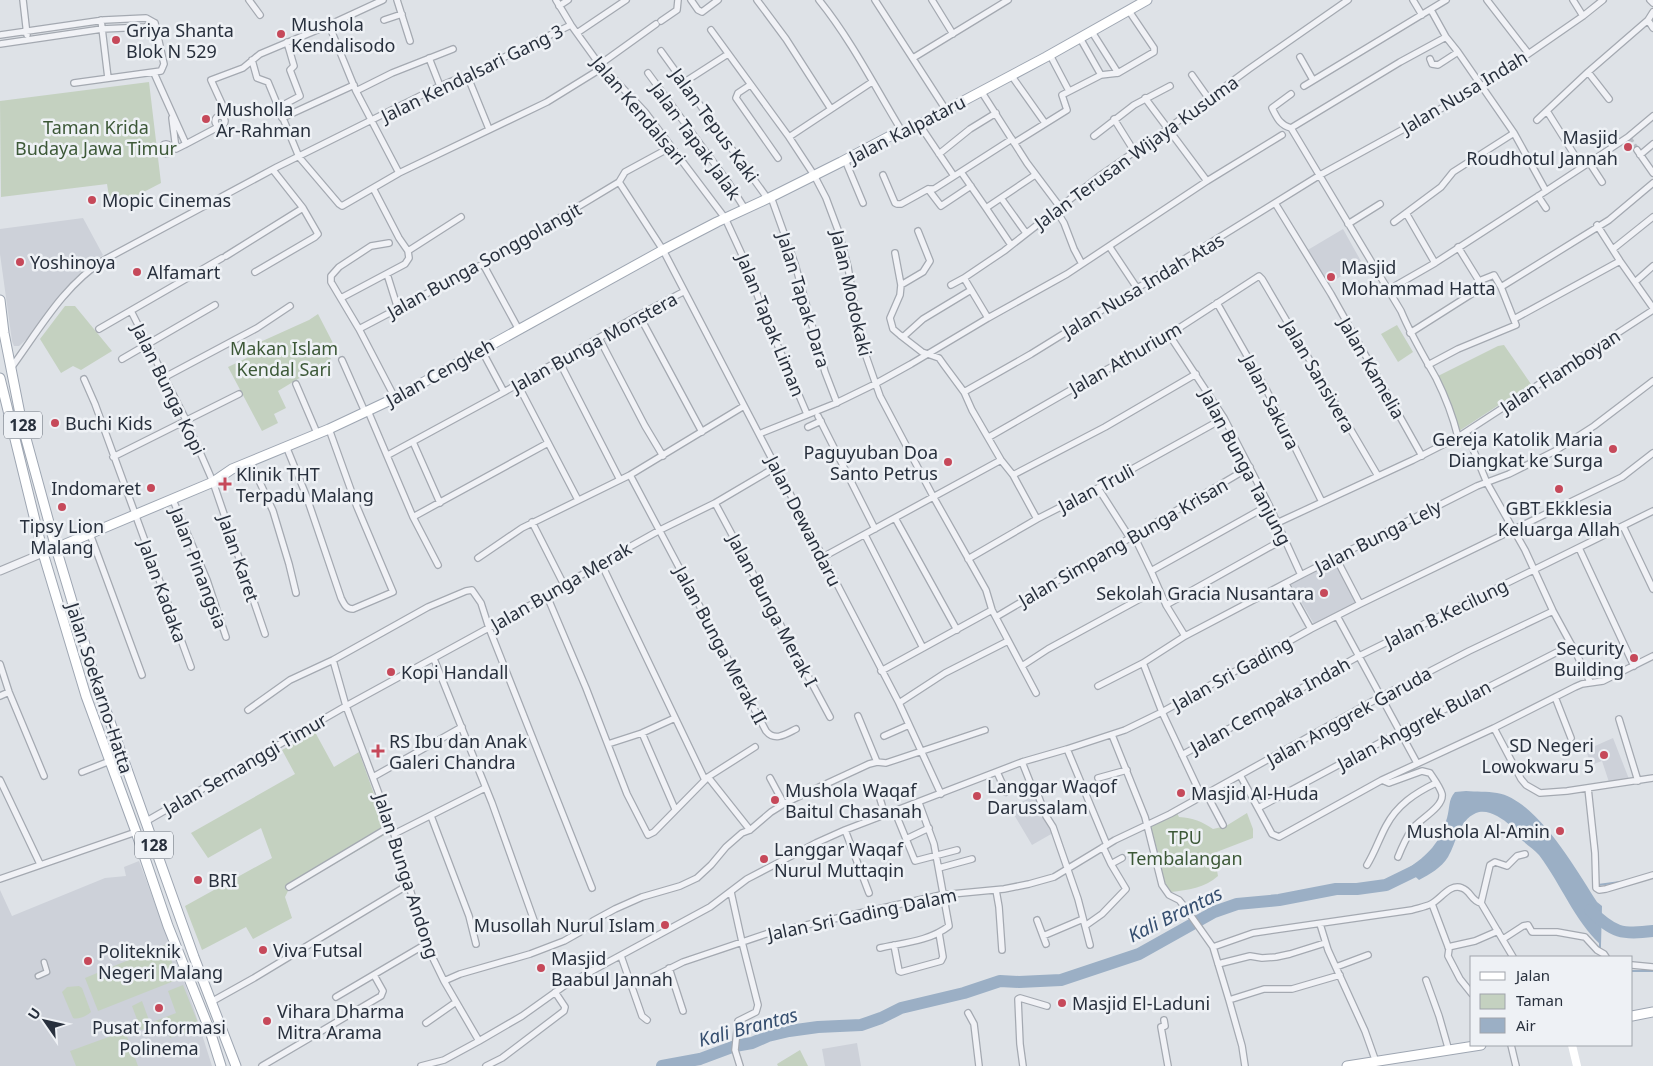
<svg xmlns="http://www.w3.org/2000/svg" width="1653" height="1066" font-family="'Noto Sans',sans-serif">
  <rect width="100%" height="100%" fill="#dee2e7"/>
  <!-- built -->
  <path fill="#cdd1d9" d="M83,218L103,255L87,266L73,280L50,308L29,337L19,346H14L12,341L0,254V229Z
    M1343,229L1362,263L1327,285L1306,251Z
    M1333,563L1337,564L1356,602L1314,624L1291,584Z
    M1613,738L1629,779L1609,782L1602,761L1591,765L1586,750Z
    M1035,795L1053,833L1032,845L1010,808Z
    M139,861L193,1006L212,1066H0V890L12,916L105,878L126,876L124,867Z
    M857,1043L861,1066H825L822,1049Z"/>
  <!-- green -->
  <path fill="#c4d1c0" d="M149,82L161,183L111,209L107,184L1,197L0,101Z
    M65,306H75L112,351L81,370L73,366L61,373L40,339Z
    M318,314L334,345L326,349L331,359L278,391L286,408L274,414L278,423L262,431L228,367L257,353L259,350L258,343L309,320Z
    M1397,325L1413,352L1398,362L1381,334Z
    M1504,345L1531,384L1459,431L1438,376L1498,346Z
    M315,732L334,767L359,752L388,833L288,891L285,897L292,918L253,939L246,927L202,950L185,906L272,858L261,828L208,858L191,833L295,774L282,750Z
    M1177,813L1179,817C1194,818 1201,821 1213,829L1226,826L1247,813L1253,829V838L1214,853L1218,876C1205,888 1188,890 1171,892L1165,886L1150,827Z
    M165,945L179,979L98,1011L85,978Z
    M183,985L198,1023L196,1029L170,1038L165,1020L141,1030L132,1006L142,1001L150,1023L176,1013L168,991Z
    M79,986L82,988L91,1012C87,1016 78,1020 73,1018L62,992L67,987Z
    M125,1031L138,1066H76L70,1051Z
    M800,1050L808,1066H778L777,1064Z"/>
  <!-- water -->
  <path fill="#9bafc5" d="M1466,791C1476,792 1487,791 1497,793C1536,799 1577,871 1597,902L1602,906L1601,945C1574,920 1561,884 1539,855C1533,848 1525,844 1519,837C1515,834 1513,829 1510,825C1502,818 1487,808 1476,813C1458,821 1457,842 1448,857C1441,868 1430,874 1419,880L1407,869C1428,855 1440,843 1447,818C1450,808 1448,800 1455,792Z"/>
  <g fill="none" stroke-linecap="round" stroke-linejoin="round">
    <!-- stream -->
    <path stroke="#9bafc5" stroke-width="2" d="M1598,885L1620,882
      M1600,957V943
      M1632,971H1653"/>
    <!-- river -->
    <path stroke="#9bafc5" stroke-width="12" d="M1590,910C1613,933 1622,935 1653,931
      M662,1066L700,1059L735,1046L752,1043L768,1036L789,1031L818,1027L861,1025L881,1018L901,1008L964,993L1000,981L1019,982L1061,980L1139,954L1214,912L1237,904L1279,900L1336,889H1357L1386,885L1427,865"/>
    <!-- minor-tunnel -->
    <path stroke="#babec5" stroke-width="5.5" stroke-dasharray="5.5 3" stroke-linecap="butt" d="M1629,138L1637,150"/>
    <defs>
      <path id="pedestrian" d="M38,976L47,972L44,962"/>
      <path id="minor" d="M23,0L27,35
        M249,0L260,15
        M397,0L410,41
        M556,0L571,25L602,68L616,81L645,112L725,218L743,257L766,318L807,414
        M691,0L698,10L702,12L718,0
        M757,0L786,39L831,109
        M819,0C852,41 876,89 903,133
        M875,0L946,110
        M932,0L953,34
        M1413,0L1422,15
        M1487,0L1528,53
        M1573,0L1583,16
        M1650,0L1653,3
        M559,6L568,0
        M1431,10L1446,37
        M101,20L108,78
        M384,20L402,14
        M1648,20L1653,28
        M661,21L677,10L678,0
        M329,25L356,91L399,173
        M711,30L789,137L814,175L826,198L838,230L848,267L860,339L880,396L934,498L986,590L992,610L1036,693
        M1092,32L1118,73
        M577,33L626,0
        M0,35L104,20L146,18L155,23L164,64L161,71L74,83
        M1080,38L1101,75
        M0,44L102,29L145,27L155,23
        M661,51L768,199
        M1050,55L1069,91
        M1300,57L1313,80
        M429,58L440,86
        M913,58L1008,0
        M1430,59L1432,64L1438,65L1458,52
        M252,60L257,78L268,82L299,157L339,204L342,206L399,173L547,102L602,68
        M599,65L656,24
        M1588,72L1609,99
        M154,73L186,144L220,126
        M648,73L728,182L745,209
        M467,75L489,129
        M1011,75L1045,123
        M1192,75L1209,99
        M683,83L728,54
        M750,85L738,93L736,98L778,158
        M1304,86L1446,0
        M356,91L392,73L453,49
        M981,91L1027,163L1060,207
        M1291,94L1272,108C1277,118 1280,125 1291,128L1401,311C1411,335 1423,355 1436,378C1445,396 1453,417 1458,437
        M1145,98L1207,181
        M222,104L211,80L243,68L260,54L329,25L383,0
        M285,104L300,96L290,70L294,66L287,42
        M1547,111L1582,167
        M215 121a5 5 0 1 1 10 0a5 5 0 1 1-10 0Z
        M172,118L176,149L186,144
        M282,118L354,85
        M1114,119L1134,151
        M1537,120L1588,72L1648,20L1653,12
        M919,124L954,176
        M1291,128L1400,62L1446,37L1458,52L1514,133L1546,191
        M1094,136L1134,105L1170,86
        M789,137L872,82
        M1014,143L1067,110L1062,95L1101,75L1118,73L1154,52V48L1129,11
        M161 149a5 5 0 1 1 10 0a5 5 0 1 1-10 0Z
        M1637,150L1653,173
        M939,154L970,129L996,113
        M1640,155L1653,144
        M845,160L863,203
        M1589,162L1602,182
        M961,172L986,208L1035,175
        M883,175L895,203L897,204H901L928,189H934L1012,139
        M619,182L663,250L899,703L941,794
        M928,189L941,206L971,186
        M1538,196L1546,208
        M771,197L795,264L825,372L837,403
        M1001,198L1026,233
        M1275,203L1331,294L1422,456
        M986,208L1011,245
        M1056,210L1064,223L1074,249L1082,264
        M1406,213L1435,263
        M1394,222L1441,187L1453,172L1514,133
        M1348,224L1380,204
        M1597,225L1620,261L1653,308
        M1109,246L1137,288
        M1613,249L1653,217
        M408,251L461,217
        M895,253L901,285L900,295L890,318L893,329L900,335L922,352L939,358L944,365L964,392L972,410L1001,460L1013,475L1037,519
        M226,256L303,208
        M483,264L519,330
        M255,272L315,237L318,234L303,208L273,170
        M387,274L398,309
        M1635,282L1653,266
        M901,285L923,272L930,261L918,231
        M951,285L964,278
        M1501,287L1609,220L1653,183
        M1388,290L1435,263L1546,191L1628,137L1653,116
        M341,298L405,264L409,258L408,251L399,238L373,188
        M1217,303L1267,391L1322,502
        M131,311L186,420L213,482L265,634
        M639,315L702,432
        M988,318L964,278L1004,251L1101,175L1170,127L1249,69L1348,0
        M1514,319L1620,261
        M99,329L222,258
        M359,329L331,282V276L339,267L371,246L389,243
        M1410,333L1473,293
        M1170,336L1224,418L1269,505L1301,575
        M903,337L923,319L971,290
        M599,338L645,426L663,456
        M481,349L504,392L639,315L683,292
        M122,359L215,305
        M342,360L365,412
        M559,361L620,480
        M1428,365L1458,349L1516,325L1501,287L1494,275L1479,281L1458,247
        M11,368C39,330 63,286 104,260L277,167L440,86L467,75L571,25
        M165,377L257,328L290,306
        M84,379L95,404L191,667
        M296,384L317,433
        M518,385L578,500
        M964,392L1031,354L1320,175L1482,86L1583,16L1603,0
        M395,398L359,329L483,264L619,182L625,172L671,147
        M368,411L413,517L438,565
        M818,416L875,529
        M808,427L821,421
        M1466,432L1487,483L1525,550L1553,611L1577,655L1590,682
        M759,434L834,404L875,384L911,364L988,318L1067,274L1207,181L1282,135
        M989,437L1102,372L1170,336L1179,328L1259,276L1262,279L1378,476
        M413,442L440,503
        M286,446L306,495L341,598C344,604 346,609 353,609L393,592L357,507L329,429
        M388,455L504,392
        M113,457L239,394
        M250,461L273,511L289,564L296,593
        M630,475L766,731C775,742 786,734 796,729
        M1013,475L1105,427L1196,374
        M1098,488L1130,538
        M173,500L207,580L226,637
        M715,503L830,717
        M413,517L548,443
        M895,518L957,630
        M532,522L564,585
        M1277,523L1413,460L1458,437L1653,310
        M1623,526L1653,589
        M90,534L142,675
        M865,535L923,648
        M1134,536L1151,571L1166,605L1185,636
        M1579,548L1634,666
        M823,557L1001,460
        M478,558L522,528L630,475L744,406
        M1336,558L1360,604
        M968,559L1037,519L1098,488L1224,418
        M601,563L705,780
        M1151,571L1269,505
        M1286,584L1311,629
        M547,596L586,688L627,794L648,835L654,832L708,777L755,747
        M1166,605L1284,539
        M1337,616L1417,763
        M996,617L1250,467
        M434,659L492,803L536,926
        M333,660L346,706L394,834L426,944L444,981L479,1041
        M1143,663L1162,712L1201,795
        M0,664L9,692L44,776
        M1022,666L1048,649L1158,589
        M881,671L992,610
        M1098,686L1143,663L1185,636L1301,575L1477,486L1509,474L1555,451L1594,426L1653,381
        M0,696L9,692
        M1555,697L1571,738
        M899,703L945,673L1008,641
        M248,710L290,680L333,660L428,607L466,591L472,590L481,603L489,628L592,888
        M858,716L877,762
        M1619,719L1638,781
        M1494,728L1521,779L1526,785L1540,793L1567,791L1653,778
        M642,733L675,809
        M1112,735L1145,817L1162,885L1169,895L1179,900L1184,906L1213,947L1229,1000L1242,1046L1245,1066
        M884,736L909,725
        M608,744L642,733L675,718
        M1067,749L1107,845
        M1182,755L1359,656L1653,511
        M1022,762L1030,782L1036,790L1046,816L1053,827L1078,899L1090,945
        M82,772L110,761
        M997,772L1006,792
        M1240,775L1272,834L1279,837L1382,780L1494,728L1575,687L1582,684L1603,681L1653,656
        M373,777L462,727
        M708,777L750,830
        M770,778L784,804
        M1098,778L1127,770
        M0,780L40,864
        M1382,780L1389,783L1422,771L1430,773C1434,779 1440,787 1442,794C1444,807 1420,819 1412,829C1406,838 1402,847 1398,857
        M1588,788L1595,853L1596,888L1599,890L1606,889L1653,875
        M877,789L885,815
        M1206,793L1223,825
        M1258,808L1400,732L1571,645
        M895,812L915,861L957,850
        M431,816L469,916L476,944
        M145,822L346,706L547,596L601,563L660,530L715,503L776,467
        M845,830L869,893
        M394,834L485,788
        M906,839L929,828
        M1111,864L1122,858
        M1367,865C1375,852 1379,839 1386,826C1397,805 1415,793 1436,783
        M939,868L972,859
        M0,879L136,832
        M289,887L391,826
        M996,890L999,907L1002,950
        M731,892L742,942L758,1005L756,1012L738,1021L735,1050L740,1066
        M1432,904L1449,949L1448,956L1460,979L1472,994
        M1037,920L1046,944
        M1320,924L1328,950L1365,1031L1376,1062
        M1085,926L1102,914L1126,889L1111,864L1103,847
        M1043,936L1083,919
        M1503,939L1523,926L1528,925L1532,932H1557L1585,937L1597,950L1604,954L1606,957
        M894,945L899,971L901,972L941,961L943,957L939,933
        M1213,947L1253,933L1412,910C1418,908 1425,907 1431,904C1441,899 1450,883 1462,888C1471,891 1471,901 1481,903
        M1448,947L1475,941L1498,931
        M880,948C903,943 930,941 949,926L934,844L919,803
        M621,956L642,1016L647,1020
        M1513,957L1481,903L1490,865L1495,862L1507,866L1517,856L1525,854
        M1218,964L1250,956L1262,958L1276,957L1290,954L1325,943
        M1632,965L1653,967
        M1336,967L1368,955
        M669,968L683,1011
        M1426,980L1439,1016L1449,1051
        M444,981L460,974L530,954L564,941L580,932L593,921L615,909L642,897L680,886L697,878L711,865L726,847L742,833L750,830L771,812L787,802L869,764L877,762L886,763L985,730
        M632,986L657,975L683,962L766,934L941,895L1004,889L1029,884L1054,877L1115,840L1170,814L1382,696L1469,651L1553,611
        M336,997L426,944
        M1229,1000L1264,989H1292L1340,975
        M211,1002L254,978L408,885
        M968,1013L974,1024L979,1066
        M1164,1020L1165,1026L1161,1027L1168,1066
        M426,1023L456,1002
        M1511,1045L1516,1066
        M262,1066L381,996L383,991L374,975
        M421,1066L444,1060L479,1041L522,1016L564,986L710,907L747,879L816,843L845,830L1022,762L1067,749L1125,730L1162,712L1311,629L1360,604L1622,477L1653,453
        M486,1066L502,1058L564,1011L565,1007L555,992
        M1023,1066L1020,1044L1018,999L1020,998L1047,1006"/>
      <path id="tertiary" d="M0,571L43,553"/>
      <path id="primary" d="M0,300L4,333L22,424L56,548L98,688L194,957L236,1066
        M0,378L43,553L86,696L136,832L168,926L210,1031L221,1066
        M56,548L213,482L232,469L329,429L395,398L663,250L717,222L771,197L841,162L890,136L903,133L1046,57L1147,0
        M1632,1016L1653,1012
        M1347,1066L1481,1045"/>
    </defs>
    <!-- pedestrian casing -->
    <use href="#pedestrian" stroke="#a4a9b1" stroke-width="7"/>
    <!-- minor casing -->
    <use href="#minor" stroke="#a4a9b1" stroke-width="8"/>
    <!-- tertiary casing -->
    <use href="#tertiary" stroke="#a4a9b1" stroke-width="9"/>
    <!-- primary casing -->
    <use href="#primary" stroke="#9ea6b2" stroke-width="11"/>
    <!-- pedestrian -->
    <use href="#pedestrian" stroke="#f1f2f6" stroke-width="4.5"/>
    <!-- minor -->
    <use href="#minor" stroke="#f1f2f6" stroke-width="5.5"/>
    <!-- tertiary -->
    <use href="#tertiary" stroke="#f1f2f6" stroke-width="7"/>
    <!-- secondary -->
    <path stroke="#fff" stroke-width="8" d="M1572,1045L1577,1066"/>
    <!-- primary -->
    <use href="#primary" stroke="#fff" stroke-width="9"/>
  </g>
  <!-- markers -->
  <g fill="#c6495a" stroke="#eef1f5" stroke-width="2">
    <circle cx="281" cy="34" r="5"/>
    <circle cx="116" cy="40" r="5"/>
    <circle cx="206" cy="119" r="5"/>
    <circle cx="1628" cy="147" r="5"/>
    <circle cx="92" cy="200" r="5"/>
    <circle cx="20" cy="262" r="5"/>
    <circle cx="137" cy="272" r="5"/>
    <circle cx="1331" cy="277" r="5"/>
    <circle cx="55" cy="423" r="5"/>
    <circle cx="1613" cy="449" r="5"/>
    <circle cx="948" cy="462" r="5"/>
    <path d="M222.5 476.5h5v5h5v5h-5v5h-5v-5h-5v-5h5z"/>
    <circle cx="151" cy="488" r="5"/>
    <circle cx="1559" cy="489" r="5"/>
    <circle cx="62" cy="507" r="5"/>
    <circle cx="1324" cy="593" r="5"/>
    <circle cx="1634" cy="658" r="5"/>
    <circle cx="391" cy="672" r="5"/>
    <path d="M375.5 743.5h5v5h5v5h-5v5h-5v-5h-5v-5h5z"/>
    <circle cx="1604" cy="755" r="5"/>
    <circle cx="1181" cy="793" r="5"/>
    <circle cx="977" cy="796" r="5"/>
    <circle cx="775" cy="800" r="5"/>
    <circle cx="1560" cy="831" r="5"/>
    <circle cx="764" cy="859" r="5"/>
    <circle cx="198" cy="880" r="5"/>
    <circle cx="665" cy="925" r="5"/>
    <circle cx="263" cy="950" r="5"/>
    <circle cx="88" cy="961" r="5"/>
    <circle cx="541" cy="968" r="5"/>
    <circle cx="1062" cy="1003" r="5"/>
    <circle cx="159" cy="1008" r="5"/>
    <circle cx="267" cy="1021" r="5"/>
  </g>
  <g text-anchor="middle" dominant-baseline="central" stroke-width="5" stroke-linejoin="round" paint-order="stroke">
    <!-- shield labels -->
    <g fill="#eef1f5" stroke="#636a74" stroke-width="1">
      <rect x="4" y="411.5" width="38" height="27" rx="4"/>
      <rect x="135" y="831.5" width="38" height="27" rx="4"/>
    </g>
    <g font-size="16" font-weight="bold" fill="#28303d">
      <text x="23" y="425">128</text>
      <text x="154" y="845">128</text>
    </g>
    <!-- poi labels -->
    <g font-size="18" fill="#28303d" stroke="#eef1f5" text-anchor="start">
      <text x="291" y="24">Mushola<tspan x="291" dy="21">Kendalisodo</tspan></text>
      <text x="126" y="30">Griya Shanta<tspan x="126" dy="21">Blok N 529</tspan></text>
      <text x="216" y="109">Musholla<tspan x="216" dy="21">Ar-Rahman</tspan></text>
      <text x="1618" y="137" text-anchor="end">Masjid<tspan x="1618" dy="21">Roudhotul Jannah</tspan></text>
      <text x="102" y="200">Mopic Cinemas</text>
      <text x="30" y="262">Yoshinoya</text>
      <text x="1341" y="267">Masjid<tspan x="1341" dy="21">Mohammad Hatta</tspan></text>
      <text x="147" y="272">Alfamart</text>
      <text x="65" y="423">Buchi Kids</text>
      <text x="1603" y="439" text-anchor="end">Gereja Katolik Maria<tspan x="1603" dy="21">Diangkat ke Surga</tspan></text>
      <text x="938" y="452" text-anchor="end">Paguyuban Doa<tspan x="938" dy="21">Santo Petrus</tspan></text>
      <text x="236" y="474">Klinik THT<tspan x="236" dy="21">Terpadu Malang</tspan></text>
      <text x="141" y="488" text-anchor="end">Indomaret</text>
      <text x="1559" y="508" text-anchor="middle">GBT Ekklesia<tspan x="1559" dy="21">Keluarga Allah</tspan></text>
      <text x="62" y="526" text-anchor="middle">Tipsy Lion<tspan x="62" dy="21">Malang</tspan></text>
      <text x="1314" y="593" text-anchor="end">Sekolah Gracia Nusantara</text>
      <text x="1624" y="648" text-anchor="end">Security<tspan x="1624" dy="21">Building</tspan></text>
      <text x="401" y="672">Kopi Handall</text>
      <text x="389" y="741">RS Ibu dan Anak<tspan x="389" dy="21">Galeri Chandra</tspan></text>
      <text x="1594" y="745" text-anchor="end">SD Negeri<tspan x="1594" dy="21">Lowokwaru 5</tspan></text>
      <text x="987" y="786">Langgar Waqof<tspan x="987" dy="21">Darussalam</tspan></text>
      <text x="785" y="790">Mushola Waqaf<tspan x="785" dy="21">Baitul Chasanah</tspan></text>
      <text x="1191" y="793">Masjid Al-Huda</text>
      <text x="1550" y="831" text-anchor="end">Mushola Al-Amin</text>
      <text x="774" y="849">Langgar Waqaf<tspan x="774" dy="21">Nurul Muttaqin</tspan></text>
      <text x="208" y="880">BRI</text>
      <text x="655" y="925" text-anchor="end">Musollah Nurul Islam</text>
      <text x="273" y="950">Viva Futsal</text>
      <text x="98" y="951">Politeknik<tspan x="98" dy="21">Negeri Malang</tspan></text>
      <text x="551" y="958">Masjid<tspan x="551" dy="21">Baabul Jannah</tspan></text>
      <text x="1072" y="1003">Masjid El-Laduni</text>
      <text x="277" y="1011">Vihara Dharma<tspan x="277" dy="21">Mitra Arama</tspan></text>
      <text x="159" y="1027" text-anchor="middle">Pusat Informasi<tspan x="159" dy="21">Polinema</tspan></text>
    </g>
    <!-- street labels -->
    <g font-size="18" fill="#28303d" stroke="#eef1f5">
      <text transform="translate(472 73) rotate(-26)">Jalan Kendalsari Gang 3</text>
      <text transform="translate(1464 92) rotate(-31)">Jalan Nusa Indah</text>
      <text transform="translate(639 110) rotate(50)">Jalan Kendalsari</text>
      <text transform="translate(715 125) rotate(54)">Jalan Tepus Kaki</text>
      <text transform="translate(907 129) rotate(-27)">Jalan Kalpataru</text>
      <text transform="translate(696 141) rotate(54)">Jalan Tapak Jalak</text>
      <text transform="translate(1136 152) rotate(-36)">Jalan Terusan Wijaya Kusuma</text>
      <text transform="translate(484 260) rotate(-29)">Jalan Bunga Songgolangit</text>
      <text transform="translate(1143 285) rotate(-31)">Jalan Nusa Indah Atas</text>
      <text transform="translate(852 293) rotate(77)">Jalan Modokaki</text>
      <text transform="translate(804 300) rotate(73)">Jalan Tapak Dara</text>
      <text transform="translate(771 325) rotate(68)">Jalan Tapak Liman</text>
      <text transform="translate(594 342) rotate(-29)">Jalan Bunga Monstera</text>
      <text transform="translate(1125 358) rotate(-30)">Jalan Athurium</text>
      <text transform="translate(1372 368) rotate(60)">Jalan Kamelia</text>
      <text transform="translate(1560 371) rotate(-33)">Jalan Flamboyan</text>
      <text transform="translate(440 372) rotate(-29)">Jalan Cengkeh</text>
      <text transform="translate(1319 376) rotate(60)">Jalan Sansivera</text>
      <text transform="translate(169 389) rotate(64)">Jalan Bunga Kopi</text>
      <text transform="translate(1271 402) rotate(63)">Jalan Sakura</text>
      <text transform="translate(1246 467) rotate(62)">Jalan Bunga Tanjung</text>
      <text transform="translate(1096 488) rotate(-28)">Jalan Truli</text>
      <text transform="translate(804 521) rotate(63)">Jalan Dewandaru</text>
      <text transform="translate(1378 536) rotate(-27)">Jalan Bunga Lely</text>
      <text transform="translate(1123 542) rotate(-30)">Jalan Simpang Bunga Krisan</text>
      <text transform="translate(239 558) rotate(71)">Jalan Karet</text>
      <text transform="translate(199 568) rotate(69)">Jalan Pinangsia</text>
      <text transform="translate(561 586) rotate(-30)">Jalan Bunga Merak</text>
      <text transform="translate(163 591) rotate(70)">Jalan Kadaka</text>
      <text transform="translate(773 610) rotate(62)">Jalan Bunga Merak I</text>
      <text transform="translate(1446 613) rotate(-26)">Jalan B.Kecilung</text>
      <text transform="translate(721 645) rotate(62)">Jalan Bunga Merak II</text>
      <text transform="translate(1232 673) rotate(-29)">Jalan Sri Gading</text>
      <text transform="translate(100 688) rotate(72)">Jalan Soekarno-Hatta</text>
      <text transform="translate(1270 705) rotate(-29)">Jalan Cempaka Indah</text>
      <text transform="translate(1349 716) rotate(-29)">Jalan Anggrek Garuda</text>
      <text transform="translate(1414 725) rotate(-28)">Jalan Anggrek Bulan</text>
      <text transform="translate(245 764) rotate(-30)">Jalan Semanggi Timur</text>
      <text transform="translate(407 876) rotate(72)">Jalan Bunga Andong</text>
      <text transform="translate(862 914) rotate(-12)">Jalan Sri Gading Dalam</text>
    </g>
    <!-- park labels -->
    <g font-size="18" fill="#3c5837" stroke="#eef1f5">
      <text x="96" y="127">Taman Krida<tspan x="96" dy="21">Budaya Jawa Timur</tspan></text>
      <text x="284" y="348">Makan Islam<tspan x="284" dy="21">Kendal Sari</tspan></text>
      <text x="1185" y="837">TPU<tspan x="1185" dy="21">Tembalangan</tspan></text>
    </g>
    <!-- water labels -->
    <g font-size="19" font-style="italic" fill="#354e6f" stroke="#eef1f5">
      <text transform="translate(1175 914) rotate(-26)">Kali Brantas</text>
      <text transform="translate(748 1027) rotate(-15)">Kali Brantas</text>
    </g>
  </g>
  <!-- legend -->
  <rect x="1470" y="956" width="162" height="90" fill="#eef1f5" stroke="#9fa4ab"/>
  <rect x="1480" y="972" width="25" height="8" fill="#ffffff" stroke="#9fa4ab"/>
  <text x="1516" y="981" font-size="15" fill="#28303d">Jalan</text>
  <rect x="1480" y="994" width="25" height="15" fill="#c4d1c0" stroke="#9fa4ab"/>
  <text x="1516" y="1006" font-size="15" fill="#28303d">Taman</text>
  <rect x="1480" y="1018" width="25" height="15" fill="#9bafc5" stroke="#9fa4ab"/>
  <text x="1516" y="1031" font-size="15" fill="#28303d">Air</text>
  <!-- north arrow -->
  <g transform="translate(45 1021) rotate(304)" stroke="#eef1f5" stroke-width="4" paint-order="stroke">
  <path d="M0-4L9 19L0 12L-9 19Z" fill="#28303d"/>
  <text y="-8" font-size="14" font-weight="bold" text-anchor="middle" fill="#28303d">U</text>
  </g>
</svg>
